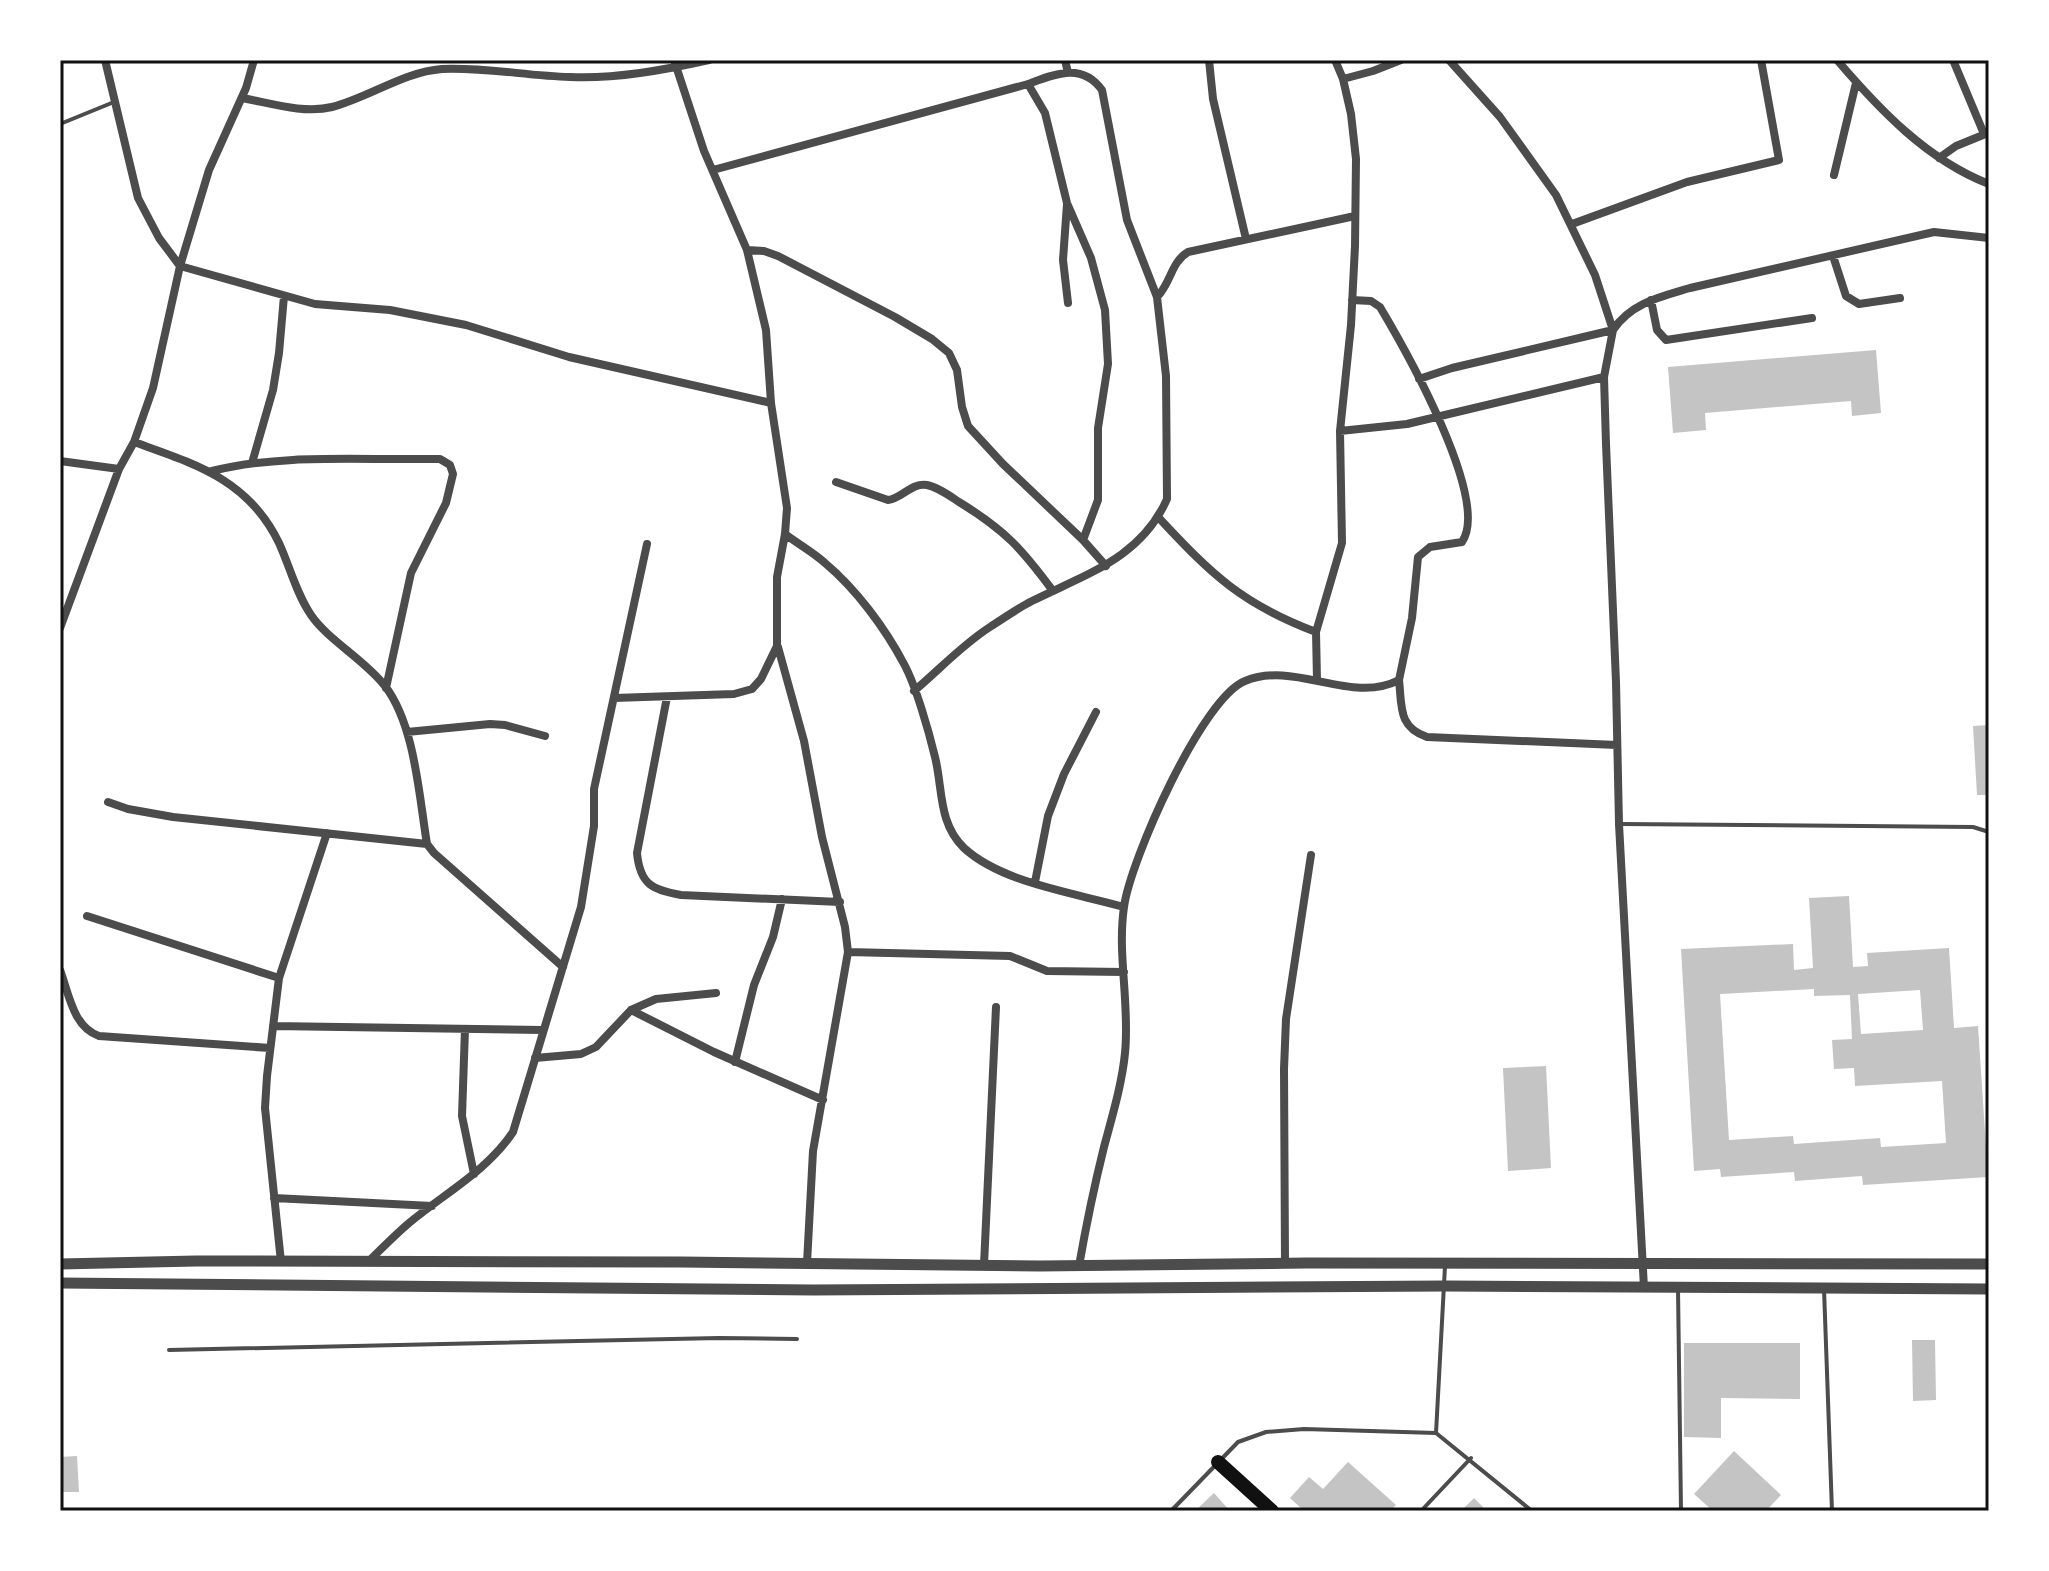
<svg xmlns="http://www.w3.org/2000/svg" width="2049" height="1571" font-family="'Asap Condensed',sans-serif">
  <rect width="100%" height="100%" fill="#fff"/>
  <!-- building -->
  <path fill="#c4c4c4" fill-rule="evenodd" d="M1876,350L1881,413L1852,416L1851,401L1705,413L1706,430L1673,433L1668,367Z
    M1989,725V795H1977L1973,726Z
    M1849,896L1853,967L1868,966L1867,953L1949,948L1954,1028L1978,1026L1988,1177L1863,1185L1862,1176L1795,1181L1794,1172L1721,1177L1720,1169L1694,1171L1681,949L1793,944L1794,970L1813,968L1809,898ZM1814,989V996L1850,995L1852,1039L1832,1040L1834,1069L1854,1068L1855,1086L1942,1081L1946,1143L1881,1147L1880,1138L1794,1144L1793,1136L1729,1140L1720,994ZM1920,990L1923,1030L1861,1034L1858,994Z
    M1546,1066L1551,1168L1508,1171L1503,1068Z
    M1912,1340H1935L1936,1400L1913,1401Z
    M1684,1343H1800V1399L1721,1398V1438L1684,1437Z
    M1734,1451L1781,1495L1766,1511H1713L1694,1494Z
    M77,1456L79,1492H60V1457Z
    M1348,1462L1396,1505L1390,1511H1304L1290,1498L1309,1477L1323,1489Z
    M1214,1493L1230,1511H1195Z
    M1474,1498L1487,1511H1461Z"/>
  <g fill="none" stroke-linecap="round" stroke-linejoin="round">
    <!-- service -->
    <path stroke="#4c4c4c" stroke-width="4" d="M60,124L114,102
      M1620,824L1973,827L1989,832
      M1678,1289L1681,1511
      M1824,1289L1832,1511
      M169,1350L719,1338L797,1339
      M1436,1433L1445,1266
      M1171,1511L1238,1442L1266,1432L1304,1429L1436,1433L1532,1511
      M1421,1511L1471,1458"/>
    <!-- minor -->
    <path stroke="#4c4c4c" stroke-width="8" d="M105,60L138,198L159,238L180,266L315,304L390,310L466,325L569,357L771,403
      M1065,60L1068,73
      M1209,60L1213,99L1246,239
      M1449,60L1500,117L1556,195L1595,275L1613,330L1604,377L1606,444L1616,682L1619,824L1644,1288
      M1837,60C1879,109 1927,160 1989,184
      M1953,60L1984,134
      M1343,79L1373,71L1401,60
      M1028,84L1045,113L1067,203L1091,258L1105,310L1108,364L1098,428V500L1083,540
      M242,98C270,103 304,114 332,107C370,97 403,72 442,69C485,67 527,76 570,77C616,79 664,70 709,60
      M1939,158L1956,146L1988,133
      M713,170L1028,84C1055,74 1082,62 1102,90L1127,220L1157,297L1166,376L1167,499C1141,558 1086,574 1032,601C1018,608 1004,618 990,627C963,644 939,670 914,691
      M1834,175L1856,83
      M1067,204L1063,260L1068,303
      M1572,224L1687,182L1779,160L1761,60
      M747,250L764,251L778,256L895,317L932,339L949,353L957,370L962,407L968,426L1003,464L1083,540L1106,566
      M1833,256L1846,296L1859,304L1900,298
      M1157,297C1171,283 1171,262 1188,252L1355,216
      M1651,300L1657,330L1666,340L1812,318
      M1419,379L1452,368L1613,330C1631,303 1660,297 1690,288L1934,232L1989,238
      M1340,431L1407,424L1604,377
      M134,442C195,464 248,479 279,543C290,567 296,593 311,615C328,640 365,660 385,686C415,725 419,796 427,844L434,853L563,967
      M60,461L119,469
      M252,463L273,390L279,353L284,296
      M212,471C280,454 355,460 425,459H440L450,465L453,474L446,503L411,573L386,688
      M836,482L888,500C901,499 912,482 927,485C938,487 950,496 959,502C1005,530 1022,549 1053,591
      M1159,518C1212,575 1242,604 1316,632
      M785,534C798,544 813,552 825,563C856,589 885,628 904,664C916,686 929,732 935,757C943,789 938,823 964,848C1002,883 1075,893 1124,907
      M60,628L119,469L134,442L153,388L180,266L209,170L246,88L254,60
      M778,647L804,741L822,837L845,927L848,952L813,1151L807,1263
      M1317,680L1316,632L1342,543L1340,431L1351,325L1355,246L1356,159L1351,114L1343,79L1335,60
      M1399,680C1402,707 1398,727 1427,737L1617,745
      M667,697L637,853C640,885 653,890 681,895L840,902
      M614,698L734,694L752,689L761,679L777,646V577L785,534L787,508L771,403L766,330L747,250L704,151L674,60
      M407,732L490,724L505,725L545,736
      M108,802L128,809L173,817L427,844
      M1035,882L1048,816L1064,774L1096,712
      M87,916L279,978
      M848,952L1010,956L1047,971L1124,972
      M60,970C69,994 73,1027 99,1036L270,1048
      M631,1010L714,1052L823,1100
      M273,1026L543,1030
      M465,1029L462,1116L474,1174
      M535,1058L581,1054L596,1047L631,1010L656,999L716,993
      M735,1062L754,985L773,937L782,899
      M274,1198L432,1206
      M281,1262L265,1108L267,1076L279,978L327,833
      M368,1262C381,1249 395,1235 409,1223C445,1193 487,1171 513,1132L581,907L594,826V789L647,544
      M1285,1263L1284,1069L1286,1019L1311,855
      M984,1265L996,1007
      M1079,1266C1086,1226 1094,1187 1104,1147C1112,1117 1122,1084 1125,1053C1130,1004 1117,955 1124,907C1130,861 1202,698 1245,681C1295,660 1351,705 1399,680L1412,618L1418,557L1430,547L1462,542C1491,500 1405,349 1380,307L1371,301L1352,300"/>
    <!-- tertiary -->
    <path stroke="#4c4c4c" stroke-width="11" d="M60,1264L196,1261L681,1262L1040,1266L1307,1263L1989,1264
      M60,1283L813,1290L1446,1286L1989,1289"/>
    <!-- primary -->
    <path stroke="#111" stroke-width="14" d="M1218,1462L1272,1511"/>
  </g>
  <!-- border -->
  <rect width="2049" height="1571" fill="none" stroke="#ffffff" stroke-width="124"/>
  <rect x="62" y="62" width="1925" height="1447" fill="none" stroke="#111" stroke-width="3"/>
</svg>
